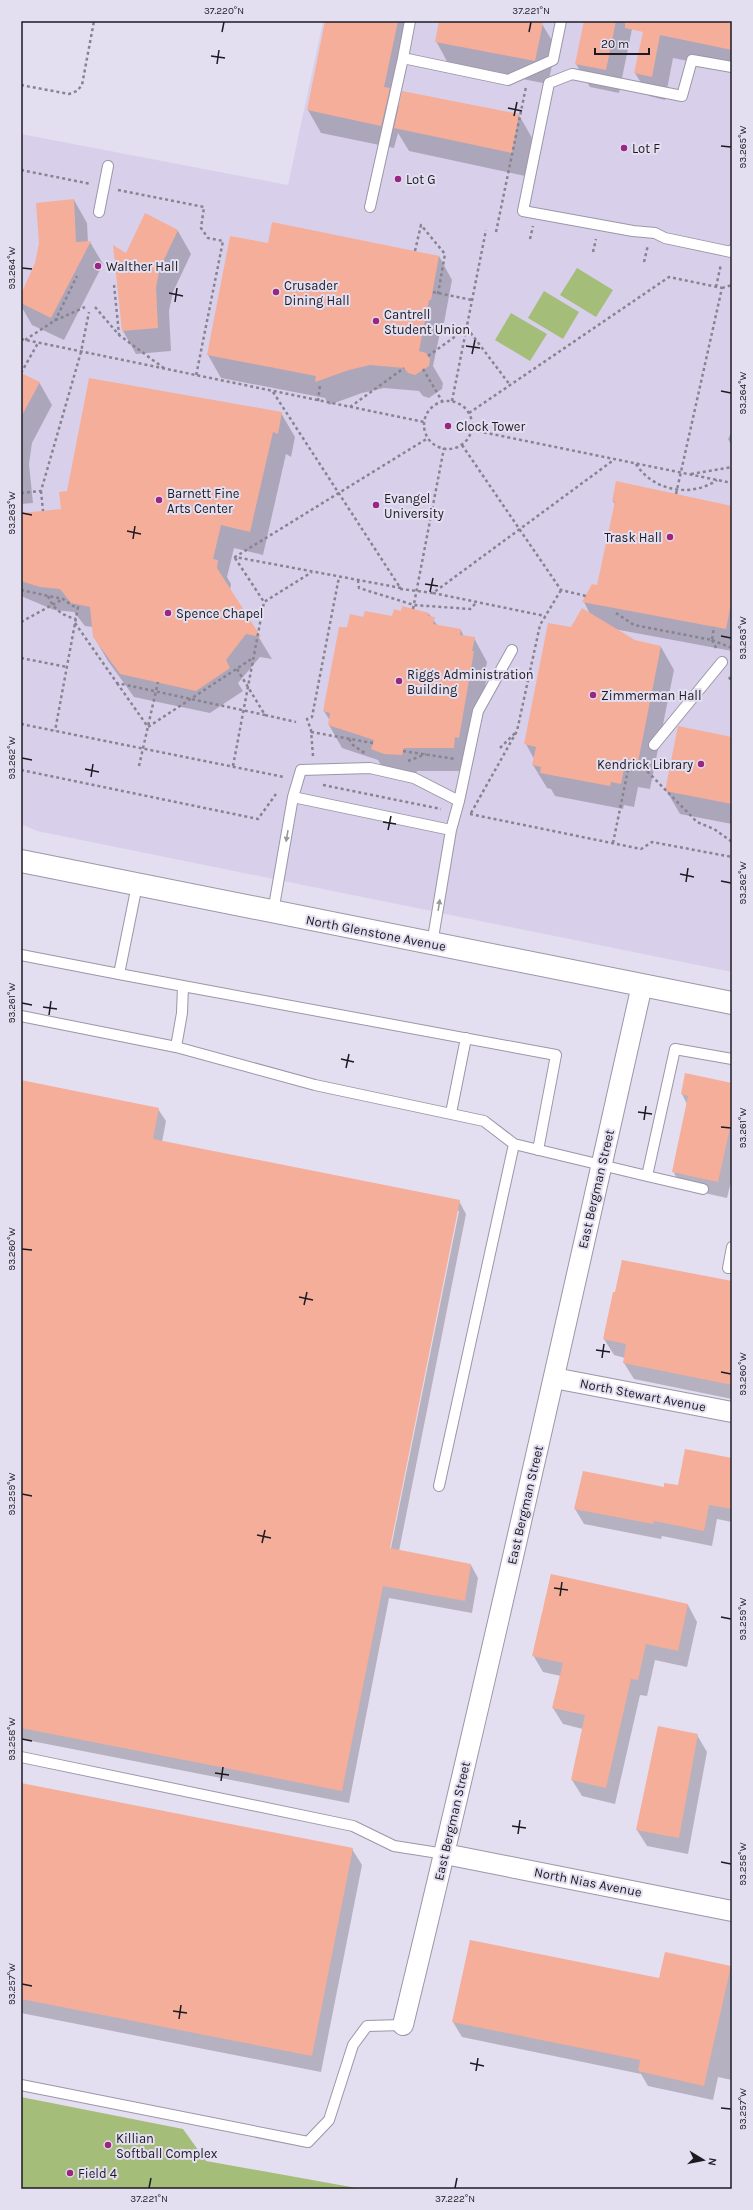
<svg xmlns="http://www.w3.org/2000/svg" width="753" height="2210" font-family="Karla,sans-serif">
  <rect width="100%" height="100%" fill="#e3def0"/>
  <!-- built -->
  <path fill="#d8d0ea" d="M323,21H732V972L37,831L21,824V134L288,185Z"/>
  <!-- green -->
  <path fill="#a4bd79" d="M577,268L613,290L596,317L560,295Z
    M544,291L579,312L563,339L528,318Z
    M511,313L547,334L530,361L495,340Z
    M21,2097L183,2129L206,2161L362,2189H21Z"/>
  <!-- shadow -->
  <path fill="#0003" fill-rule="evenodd" d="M326,21H415L398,105L400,107L519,115L532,138L525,176L409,151L398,133L394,148L321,133L308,110Z
    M440,21H527L542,24L556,47L548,84L449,65L436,41Z
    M585,21H631L633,24L619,93L590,87L576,64Z
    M646,21H717L732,24V70L673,58L665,100L649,96L635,73Z
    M74,200L87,223L88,242H90L103,264L64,340L32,325L21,306V296L36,264Z
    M146,214L178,231L191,254L173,292L169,311L171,351L136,354L123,331L114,247L126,254Z
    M269,244L439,256L452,280L444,323H442L433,366L443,383L442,389L429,398L423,396L419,391L384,388L362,393L329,405L325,398L221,378L208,355Z
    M21,374L39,382L52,405L32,443L29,464L33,503L21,504Z
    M281,413L295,437L291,457L286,454L263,555L234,548L227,577L231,584L230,590L272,659L260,657L238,683L243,691L210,713L134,697L108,661L94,637L93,627L85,626L74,612L54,610L21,596V514L62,510L68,492Z
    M732,431V446L728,439Z
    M613,501L732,507V651L614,629L634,641L661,647L674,670L650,789L638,787L634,807L624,805L623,809L555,796L551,789L547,788L533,765L534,759L526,744L571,628L590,614L584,602L592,585L598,586L615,505Z
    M429,614L438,626L461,630L464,637L474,638L487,662L485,672L487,676L472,760L467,771H417L415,777L386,773L378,760L342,748L329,725L330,721L324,711L348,628L364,618Z
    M732,738V824L680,814L666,790Z
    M686,1074L732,1084V1177L727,1198L682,1188L673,1171L687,1104L682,1094Z
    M21,1081L158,1109L166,1121L162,1142L459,1201L466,1214L399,1551L471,1565L478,1578L472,1613L389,1598L349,1803L21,1739ZM457,1211H459L390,1553H388Z
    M732,1282V1399L634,1379L624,1363L625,1358L614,1355L604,1339Z
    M732,1459V1522L717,1519L712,1546L662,1536L661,1539L584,1524L575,1509L679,1486Z
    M551,1575L688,1605L697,1622L687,1667L655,1660L647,1696L640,1695L615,1804L582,1796L572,1780L583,1729L563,1724L553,1708L561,1676L543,1672L533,1655Z
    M697,1735L707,1752L688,1854L647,1846L637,1830Z
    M21,1784L352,1849L362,1865L321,2072L21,2013Z
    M730,1967L732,1971V2080L718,2077L713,2100L648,2086L641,2074L462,2037L453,2022Z"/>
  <!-- building -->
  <path fill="#f5ae9a" d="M325,21H398L384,87L390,88L381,126L307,110Z
    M439,21H532L543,23L535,61L435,42Z
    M584,21H616L606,70L575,64Z
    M625,21H719L732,24V50L660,35L652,77L634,73L643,32L625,28Z
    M402,91L519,114L512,153L394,128Z
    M74,199L76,242L91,241L51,318L21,303V294L35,263L39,243L36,203Z
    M145,213L178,230L160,268L156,287L158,328L122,331L113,245L126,253Z
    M272,222L439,256L431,300H429L419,351L426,353L430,359L429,366L415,375L408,373L404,368L370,365L349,370L315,382L316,376L207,355L230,236L268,243Z
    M21,373L40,382L21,417Z
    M89,378L282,412L278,434L273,432L250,532L221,525L213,559L218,560L217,568L261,637L246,634L226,660L230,668L196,691L120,674L93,637L90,607L71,603L60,589L40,587L21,581V513L61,509L59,492L67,491Z
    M616,481L732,506V599L726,629L582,602L592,584L597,585L615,501H612Z
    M402,606L429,613L428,616L435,617L433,624L461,629L460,635L475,637L472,651H474L459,738L455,737L454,748H404L402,755L384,754L371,749L374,740L328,725L330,713L323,711L339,627H347L350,614L363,617L365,611L392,616L394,609L401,611Z
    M582,608L635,640L661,646L637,767L625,764L621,784L611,782L610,786L540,773L541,767L532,765L536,747L524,744L548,623L571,627Z
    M678,726L732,737V804L665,791Z
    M685,1073L732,1083V1119L718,1182L672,1172L688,1096L681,1094Z
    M21,1080L159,1108L153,1139L460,1200L390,1548L471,1564L465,1601L383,1586L342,1791L21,1728Z
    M622,1260L732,1281V1385L623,1363L626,1344L603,1339L613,1292H615Z
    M685,1449L732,1458V1509L709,1505L704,1531L654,1521L653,1524L574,1509L583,1471L664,1487V1483L678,1485Z
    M551,1574L688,1604L678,1651L646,1644L638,1680L631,1679L606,1788L571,1780L585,1715L552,1708L563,1663L532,1656Z
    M658,1726L698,1734L679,1838L636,1830Z
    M21,1783L353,1848L312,2056L21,1999Z
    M470,1940L659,1978L665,1952L731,1966L704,2086L638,2071L640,2060L452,2022Z"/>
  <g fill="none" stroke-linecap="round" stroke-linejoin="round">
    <defs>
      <path id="lane" d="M410,21L403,58L508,80L553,60L561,21
        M732,67L692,60L682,96L572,74L549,83L523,211L633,231L655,233L665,238L731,252L732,250
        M370,207L403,58
        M99,212L108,166
        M654,745L722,662
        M293,797L451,830
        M459,801L478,711L512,650
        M137,885L119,974L183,986L182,1013L176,1047
        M273,912L293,797L301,770L370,768L414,778L459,801L451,830L432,944
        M21,955L119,974
        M183,986L556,1055L538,1150
        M21,1016L176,1047L315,1085L484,1121L514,1144L647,1176
        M451,1113L466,1038
        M703,1189L647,1176L675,1049L732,1059
        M732,1247L728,1268H732
        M439,1486L514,1144
        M21,1757L353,1826L394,1846L445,1854
        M21,2085L308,2142L329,2120L353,2045L367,2026L403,2025"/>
      <path id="street" d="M554,1378L732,1412
        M445,1854L732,1911
        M403,2025C487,1679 564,1332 642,985"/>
      <path id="primary" d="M21,861L732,1003"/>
    </defs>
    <!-- lane casing -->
    <use href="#lane" stroke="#9c96a8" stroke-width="12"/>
    <!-- street casing -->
    <use href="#street" stroke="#9c96a8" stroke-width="22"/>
    <!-- primary casing -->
    <use href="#primary" stroke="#9c96a8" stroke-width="24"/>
    <!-- path -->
    <path stroke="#878490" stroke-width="2.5" stroke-dasharray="3 3" stroke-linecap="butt" d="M21,85L69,94L77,91L82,85L94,21
      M21,170L91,184
      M118,190L204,207L201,228L208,238L223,241L196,376
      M496,232L526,87
      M530,239L533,226
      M415,251L421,225L445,254L438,294
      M593,252L596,239
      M644,262L648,245
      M114,285L119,334
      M716,287L721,264
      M722,288L732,285
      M433,292L472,300
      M95,307L119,335L165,369
      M55,321L77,276
      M21,339L424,422
      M25,340L54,321L85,307
      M428,356L467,328L510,385
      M423,369L442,401
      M21,373L38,343
      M273,392L401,589L433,593L615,459
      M424 425a24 24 0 1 1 48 0a24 24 0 1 1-48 0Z
      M318,401L320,385
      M452,401L486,230
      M350,407L404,368
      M469,413L669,277L722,288L676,494
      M472,430L732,483
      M462,445L561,590L586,596
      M636,464C653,491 691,498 717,480
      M691,474L732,467
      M41,491L43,511
      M21,493L41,491L81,352L89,312
      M235,558L264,602
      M358,580L359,588L414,605L470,609L476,603
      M401,588L235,557L428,438
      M21,590L63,599L73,606L78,607L55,731
      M433,593L545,616
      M48,596C53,609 63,616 76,619
      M413,609L444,448
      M616,613L634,625L712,640L714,627
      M21,622L63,599
      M75,623L117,683L265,715
      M712,640L717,650
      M712,640L732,648
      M21,658L67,667
      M237,669L265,715L296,722
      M729,677L732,682
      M117,683L148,727L253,658
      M21,724L284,777
      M311,732L373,743
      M349,739L353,745L366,754
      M500,748L515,733
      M403,751L455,759
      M313,756L311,730L307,719L312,717L339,577
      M408,761L426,754
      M139,766L158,682
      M233,766L264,602L312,572
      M643,767L697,822L714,829L732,842
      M21,770L258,819L276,794
      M323,785L441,809
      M471,813L517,731L540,625L561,590
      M470,814L641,849L652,842L732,857
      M613,843L629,765"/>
    <!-- lane -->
    <use href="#lane" stroke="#fff" stroke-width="10"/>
    <!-- street -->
    <use href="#street" stroke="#fff" stroke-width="20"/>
    <!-- primary -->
    <use href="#primary" stroke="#fff" stroke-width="22"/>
  </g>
  <!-- one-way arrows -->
  <defs><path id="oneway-solid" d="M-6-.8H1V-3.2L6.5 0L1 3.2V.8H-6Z"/></defs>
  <g fill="#99989c">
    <use href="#oneway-solid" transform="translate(287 836) rotate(100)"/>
    <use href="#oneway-solid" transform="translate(439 905) rotate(-81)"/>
  </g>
  <!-- ticks -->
  <path fill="none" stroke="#1d1b22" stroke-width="1.5" d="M222,32L224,22M529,32L531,22M211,56L225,58M217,64L219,50M508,108L522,111M514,116L517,102M721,146L731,147M22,268L32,269M169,293L183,296M175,302L177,288M466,346L480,348M472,354L475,340M721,391L731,393M22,513L32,515M127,531L141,534M133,539L135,526M425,584L438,586M430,592L433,578M721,636L731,638M22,758L32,760M85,769L99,772M91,777L93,764M383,822L396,824M388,830L391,816M680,874L694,877M721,881L731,883M686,882L688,868M22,1003L32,1005M43,1007L57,1009M49,1015L51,1001M341,1059L354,1062M346,1068L349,1054M638,1112L652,1114M644,1120L646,1106M721,1127L731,1128M22,1249L32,1250M299,1297L313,1300M304,1305L307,1292M596,1350L610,1352M602,1358L604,1344M721,1372L731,1374M22,1494L32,1496M257,1535L271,1538M262,1543L265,1530M554,1588L568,1590M560,1596L562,1582M721,1617L731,1619M22,1739L32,1741M215,1773L229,1775M221,1781L223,1767M512,1826L526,1828M518,1834L520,1820M721,1862L731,1864M22,1984L32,1986M173,2011L187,2013M179,2019L181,2005M470,2063L484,2066M476,2071L478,2058M721,2108L731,2109M149,2188L151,2178M455,2188L457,2178"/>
  <!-- markers -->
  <g fill="#9b2681" stroke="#e3def0" stroke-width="1.5">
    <circle cx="624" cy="148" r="4"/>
    <circle cx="398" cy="179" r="4"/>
    <circle cx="98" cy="266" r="4"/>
    <circle cx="276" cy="292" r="4"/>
    <circle cx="376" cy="321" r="4"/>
    <circle cx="448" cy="426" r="4"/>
    <circle cx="159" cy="500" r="4"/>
    <circle cx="376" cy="505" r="4"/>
    <circle cx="670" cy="537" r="4"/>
    <circle cx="168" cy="613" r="4"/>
    <circle cx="399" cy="681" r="4"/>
    <circle cx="593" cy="695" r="4"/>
    <circle cx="701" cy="764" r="4"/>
    <circle cx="108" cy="2145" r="4"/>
    <circle cx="70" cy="2173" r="4"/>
  </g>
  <g text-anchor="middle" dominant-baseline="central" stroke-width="4" stroke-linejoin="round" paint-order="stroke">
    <!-- poi labels -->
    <g font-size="13" fill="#1d1b22" stroke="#e3def0" text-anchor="start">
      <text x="632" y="148">Lot F</text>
      <text x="406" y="179">Lot G</text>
      <text x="106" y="266">Walther Hall</text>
      <text x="284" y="285">Crusader<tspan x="284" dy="15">Dining Hall</tspan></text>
      <text x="384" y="314">Cantrell<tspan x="384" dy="15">Student Union</tspan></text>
      <text x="456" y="426">Clock Tower</text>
      <text x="167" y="493">Barnett Fine<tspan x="167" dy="15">Arts Center</tspan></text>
      <text x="384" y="498">Evangel<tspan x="384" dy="15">University</tspan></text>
      <text x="662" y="537" text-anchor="end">Trask Hall</text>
      <text x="176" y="613">Spence Chapel</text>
      <text x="407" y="674">Riggs Administration<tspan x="407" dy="15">Building</tspan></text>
      <text x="601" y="695">Zimmerman Hall</text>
      <text x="693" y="764" text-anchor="end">Kendrick Library</text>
      <text x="116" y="2138">Killian<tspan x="116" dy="15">Softball Complex</tspan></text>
      <text x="78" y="2173">Field 4</text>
    </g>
    <!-- street labels -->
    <g font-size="13" fill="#1d1b22" stroke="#e3def0">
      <text transform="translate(376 933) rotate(11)">North Glenstone Avenue</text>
      <text transform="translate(596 1189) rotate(-77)">East Bergman Street</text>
      <text transform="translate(643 1395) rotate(11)">North Stewart Avenue</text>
      <text transform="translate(525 1505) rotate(-77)">East Bergman Street</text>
      <text transform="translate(452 1821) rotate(-77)">East Bergman Street</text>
      <text transform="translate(588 1882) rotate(11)">North Nias Avenue</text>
    </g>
  </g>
  <!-- border -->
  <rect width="753" height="2210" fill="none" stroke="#e3def0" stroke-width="44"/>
  <!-- north arrow -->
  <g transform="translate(703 2160) rotate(100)" stroke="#e3def0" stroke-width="3" paint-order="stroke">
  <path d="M0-3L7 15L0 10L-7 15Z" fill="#1d1b22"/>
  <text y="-6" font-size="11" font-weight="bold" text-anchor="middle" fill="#1d1b22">N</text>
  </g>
  <!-- scale -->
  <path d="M595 48v6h54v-6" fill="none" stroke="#1d1b22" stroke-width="2"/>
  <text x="601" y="48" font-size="12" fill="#1d1b22" stroke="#e3def0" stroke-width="3" paint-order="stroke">20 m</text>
  <rect x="22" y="22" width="709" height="2166" fill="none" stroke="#1d1b22" stroke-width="1.5"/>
  <g font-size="10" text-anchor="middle" fill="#1d1b22">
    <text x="224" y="14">37.220°N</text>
    <text x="531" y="14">37.221°N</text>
    <text transform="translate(742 147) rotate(-90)" y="4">93.265°W</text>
    <text transform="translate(11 268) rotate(-90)" y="4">93.264°W</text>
    <text transform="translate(742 393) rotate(-90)" y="4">93.264°W</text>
    <text transform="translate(11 513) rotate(-90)" y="4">93.263°W</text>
    <text transform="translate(742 638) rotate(-90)" y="4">93.263°W</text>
    <text transform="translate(11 758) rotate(-90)" y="4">93.262°W</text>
    <text transform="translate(742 883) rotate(-90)" y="4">93.262°W</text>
    <text transform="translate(11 1003) rotate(-90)" y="4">93.261°W</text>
    <text transform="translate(742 1128) rotate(-90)" y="4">93.261°W</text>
    <text transform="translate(11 1249) rotate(-90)" y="4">93.260°W</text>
    <text transform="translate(742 1374) rotate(-90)" y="4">93.260°W</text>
    <text transform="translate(11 1494) rotate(-90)" y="4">93.259°W</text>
    <text transform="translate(742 1619) rotate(-90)" y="4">93.259°W</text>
    <text transform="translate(11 1739) rotate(-90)" y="4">93.258°W</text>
    <text transform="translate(742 1864) rotate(-90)" y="4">93.258°W</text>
    <text transform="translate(11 1984) rotate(-90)" y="4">93.257°W</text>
    <text transform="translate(742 2109) rotate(-90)" y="4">93.257°W</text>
    <text x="149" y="2202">37.221°N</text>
    <text x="455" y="2202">37.222°N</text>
  </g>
</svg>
